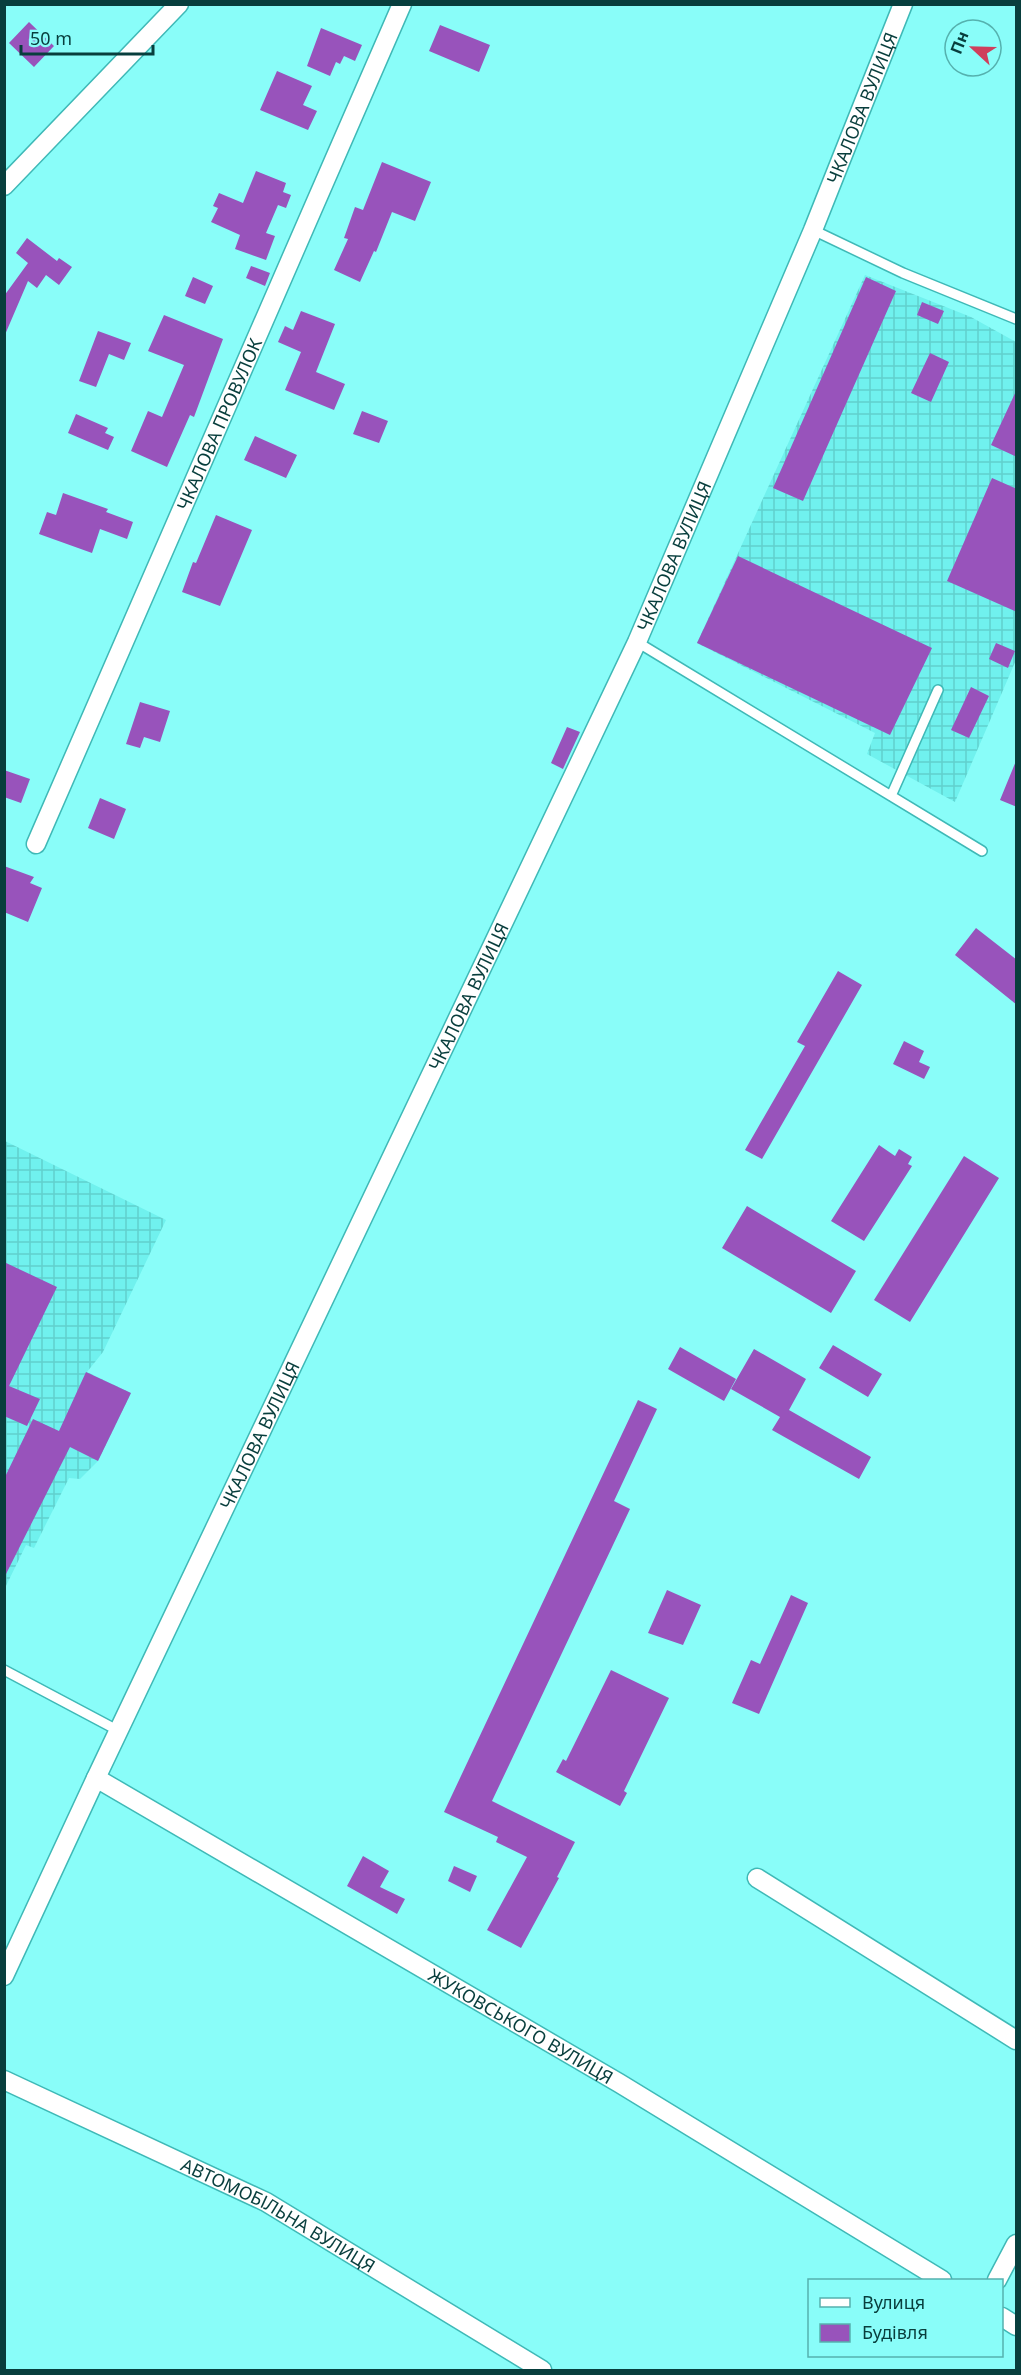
<svg xmlns="http://www.w3.org/2000/svg" width="1021" height="2375" font-family="'Noto Sans',sans-serif">
  <defs>
    <pattern id="industrial-grid" width="8" height="8" patternUnits="userSpaceOnUse" patternTransform="scale(1.5)"><rect width="8" height="8" fill="#70f1ee"/><path d="M0 4h8M4 0v8" fill="none" stroke="#60d0cd"/></pattern>
  </defs>
  <rect width="100%" height="100%" fill="#89fdf9"/>
  <!-- industrial -->
  <path fill="url(#industrial-grid)" d="M865,275L971,317L1016,342V660L955,802L867,754L875,733L697,643Z
    M5,1141L166,1220L103,1352L87,1372L131,1393L98,1461L80,1479L69,1478L34,1548L26,1545L5,1588Z"/>
  <!-- building -->
  <path fill="#9853bb" d="M29,22L54,46L34,67L9,43Z
    M440,25L490,45L479,72L429,51Z
    M321,28L362,45L355,61L344,56L340,64L336,62L330,76L307,66Z
    M277,71L312,86L303,105L317,111L308,130L260,110Z
    M382,162L431,182L415,221L392,212L376,252L374,251L360,282L334,270L348,239L344,238L355,207L363,210Z
    M256,171L286,183L283,192L291,195L286,208L278,205L266,233L275,236L266,260L235,249L240,235L211,222L218,208L213,206L219,193L243,203Z
    M27,238L57,261L59,258L72,267L59,285L46,275L37,288L28,281L4,337V296L28,263L16,253Z
    M251,266L270,273L265,286L246,278Z
    M193,277L213,286L205,304L185,296Z
    M866,277L896,291L803,501L773,488Z
    M922,302L944,311L938,324L917,315Z
    M301,311L335,324L316,372L345,384L334,410L285,390L301,352L278,342L285,326L293,330Z
    M164,315L223,339L194,417L190,415L167,467L131,451L148,411L162,417L184,365L148,351Z
    M98,331L131,343L124,360L109,354L96,387L79,381Z
    M930,353L949,362L931,402L911,393Z
    M1017,389V457L991,445Z
    M362,411L388,421L379,443L353,434Z
    M76,414L108,428L105,433L114,437L108,450L68,433Z
    M255,436L297,455L286,478L244,460Z
    M992,478L1017,489V612L947,581Z
    M63,493L108,509L106,512L133,522L127,539L100,529L92,553L39,534L47,512L56,515Z
    M216,515L252,530L220,606L182,592L193,562L196,563Z
    M738,556L932,648L890,735L697,643Z
    M996,643L1015,651L1008,668L989,659Z
    M971,687L989,696L969,738L951,730Z
    M140,702L170,711L160,742L144,737L140,748L126,744Z
    M567,727L580,732L563,769L551,763Z
    M1016,761H1017V807L1000,800Z
    M4,770L30,779L21,803L4,797Z
    M100,798L126,809L114,839L88,828Z
    M4,866L34,877L30,883L42,888L28,922L4,912Z
    M976,928L1017,960V1005L955,955Z
    M838,971L862,985L762,1159L745,1150L805,1046L797,1042Z
    M904,1041L924,1051L919,1062L930,1067L924,1079L893,1064Z
    M879,1145L895,1156L899,1149L912,1157L908,1164L912,1166L864,1241L831,1221Z
    M964,1156L999,1178L910,1322L874,1300Z
    M747,1206L856,1271L831,1313L722,1248Z
    M4,1262L57,1287L9,1386L40,1399L27,1426L4,1416Z
    M833,1345L882,1374L868,1397L819,1368Z
    M680,1347L736,1379L724,1401L668,1369Z
    M754,1349L806,1379L789,1410L871,1457L859,1479L772,1430L780,1417L731,1389Z
    M86,1372L131,1393L98,1461L70,1447L4,1578V1479L33,1419L59,1431Z
    M638,1400L657,1409L614,1501L630,1509L492,1801L575,1842L557,1877L559,1878L521,1948L487,1930L527,1857L496,1842L498,1837L444,1812Z
    M667,1590L701,1605L683,1645L648,1633Z
    M791,1595L808,1603L759,1714L732,1703L751,1660L760,1664Z
    M611,1670L669,1698L624,1791L627,1793L620,1806L556,1772L563,1759L566,1761Z
    M363,1856L389,1871L380,1887L405,1899L397,1914L347,1886Z
    M454,1866L477,1876L470,1892L448,1881Z"/>
  <g fill="none" stroke-linecap="round" stroke-linejoin="round">
    <defs>
      <path id="lane" d="M813,230L903,273L1016,319
        M637,642L982,851
        M891,796L938,690
        M4,1670L119,1731"/>
      <g id="street">
        <path d="M4,186L179,4"/>
        <path id="s1" d="M36,844L402,4"/>
        <path id="s2" d="M96,1778L619,2083L942,2280"/>
        <path d="M757,1878L1016,2040"/>
        <path id="s3" d="M4,1976L96,1778L637,642L813,230L903,4"/>
        <path id="s4" d="M4,2080L266,2202L542,2370"/>
        <path d="M997,2280L1016,2244"/>
        <path d="M1002,2317L1016,2326"/>
      </g>
    </defs>
    <!-- lane casing -->
    <use href="#lane" stroke="#3fb9b7" stroke-width="12"/>
    <!-- street casing -->
    <use href="#street" stroke="#3fb9b7" stroke-width="21"/>
    <!-- lane -->
    <use href="#lane" stroke="#fff" stroke-width="9"/>
    <!-- street -->
    <use href="#street" stroke="#fff" stroke-width="18"/>
  </g>
  <g text-anchor="middle" dominant-baseline="central" stroke-width="6" stroke-linejoin="round" paint-order="stroke">
    <!-- street labels -->
    <g font-size="18" fill="#083e3d" stroke="#89fdf9">
      <text stroke="none"><textPath href="#s3" startOffset="2056">ЧКАЛОВА ВУЛИЦЯ</textPath></text>
      <text stroke="none"><textPath href="#s1" startOffset="458">ЧКАЛОВА ПРОВУЛОК</textPath></text>
      <text stroke="none"><textPath href="#s3" startOffset="1570">ЧКАЛОВА ВУЛИЦЯ</textPath></text>
      <text stroke="none"><textPath href="#s3" startOffset="1084">ЧКАЛОВА ВУЛИЦЯ</textPath></text>
      <text stroke="none"><textPath href="#s3" startOffset="598">ЧКАЛОВА ВУЛИЦЯ</textPath></text>
      <text stroke="none"><textPath href="#s2" startOffset="492">ЖУКОВСЬКОГО ВУЛИЦЯ</textPath></text>
      <text stroke="none"><textPath href="#s4" startOffset="306">АВТОМОБІЛЬНА ВУЛИЦЯ</textPath></text>
    </g>
  </g>
  <!-- border -->
  <rect width="1021" height="2375" fill="none" stroke="#083e3d" stroke-width="12"/>
  <!-- legend -->
  <rect x="808" y="2279" width="195" height="78" fill="#89fdf9" stroke="#55b1ae" stroke-width="1.5"/>
  <rect x="820" y="2298" width="30" height="9" fill="#ffffff" stroke="#55b1ae" stroke-width="1.5"/>
  <text x="862" y="2309" font-size="18" fill="#083e3d">Вулиця</text>
  <rect x="820" y="2324" width="30" height="18" fill="#9853bb" stroke="#55b1ae" stroke-width="1.5"/>
  <text x="862" y="2339" font-size="18" fill="#083e3d">Будівля</text>
  <!-- north arrow -->
  <g transform="translate(973 48) rotate(292)"><circle r="28" fill="#89fdf9" stroke="#55b1ae" stroke-width="1.5"/>
  <path d="M0-4.5L10 22L0 15L-10 22Z" fill="#cf3f5c"/>
  <text y="-9" font-size="16" font-weight="bold" text-anchor="middle" fill="#083e3d">Пн</text>
  </g>
  <!-- scale -->
  <path d="M21 45v9h132v-9" fill="none" stroke="#083e3d" stroke-width="3"/>
  <text x="30" y="45" font-size="18" fill="#083e3d" stroke="#89fdf9" stroke-width="4.5" paint-order="stroke">50 m</text>
</svg>
